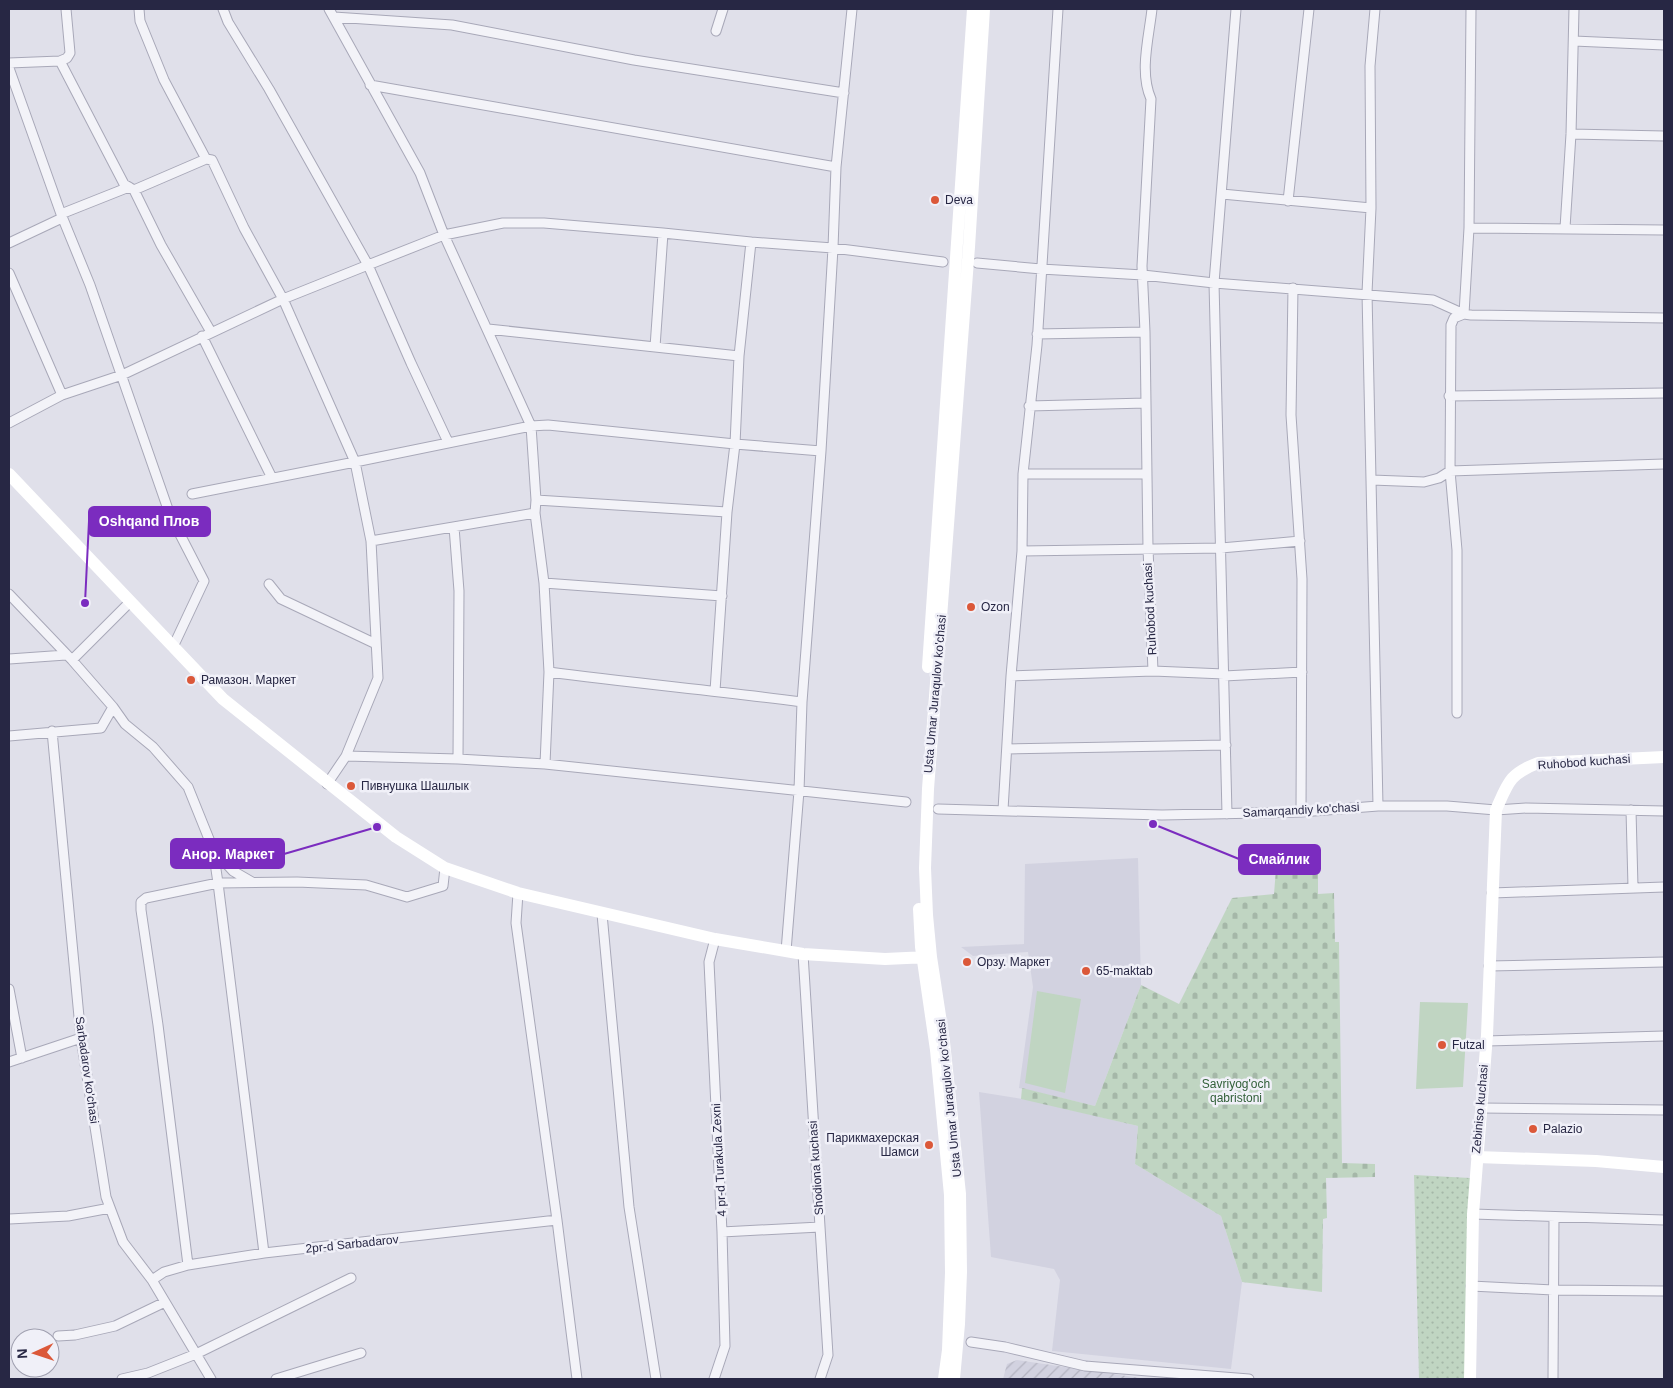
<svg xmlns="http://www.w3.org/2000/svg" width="1673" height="1388" font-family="Helvetica,sans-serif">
  <defs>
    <pattern id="industrial-furrows" width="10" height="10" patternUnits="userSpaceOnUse" patternTransform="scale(1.25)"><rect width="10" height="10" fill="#d2d2e0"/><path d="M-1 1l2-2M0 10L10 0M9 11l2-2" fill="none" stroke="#b4b4c1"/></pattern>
    <pattern id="cemetery-stones" width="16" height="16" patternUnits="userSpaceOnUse" patternTransform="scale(1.25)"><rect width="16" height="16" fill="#c0d5c2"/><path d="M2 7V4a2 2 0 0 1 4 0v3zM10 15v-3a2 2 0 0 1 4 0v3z" fill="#a5b7a8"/></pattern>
    <pattern id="park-dots" width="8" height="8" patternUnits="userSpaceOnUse" patternTransform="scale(1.25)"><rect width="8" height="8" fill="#c0d5c2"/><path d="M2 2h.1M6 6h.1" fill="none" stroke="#a5b7a8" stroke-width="1.8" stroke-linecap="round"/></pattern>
  </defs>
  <rect width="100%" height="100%" fill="#e0e0ea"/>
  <!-- built -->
  <path fill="#d2d2e0" d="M1138,858L1141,985L1095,1106L1019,1088L1033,987L1028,952L973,956L961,947L1024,944L1025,864Z
    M979,1092L1029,1100L1138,1126L1135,1164L1221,1216L1242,1282L1231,1369L1052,1351L1060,1280L1054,1269L991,1257Z"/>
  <!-- industrial -->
  <path fill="url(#industrial-furrows)" d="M1017,1360L1147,1379H1003L1007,1364Z"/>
  <!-- cemetery -->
  <path fill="url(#cemetery-stones)" d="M1318,854V894L1334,893L1335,942H1339L1342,1163L1375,1164V1177L1326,1178L1327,1218L1323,1219L1322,1292L1242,1282L1221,1216L1135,1164L1138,1126L1021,1099L1022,1088L1095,1106L1141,985L1179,1004L1232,898L1274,894L1277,856Z"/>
  <!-- park -->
  <path fill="url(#park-dots)" d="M1414,1175L1470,1178L1465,1379H1419Z"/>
  <!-- garden -->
  <path fill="#c0d5c2" d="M1037,991L1081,999L1065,1093L1025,1083Z
    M1420,1002L1468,1003L1463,1087L1416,1089Z"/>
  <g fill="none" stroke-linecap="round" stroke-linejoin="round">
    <defs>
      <path id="street" d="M139,9L140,21L164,80L206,159L212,160L244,228L283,299L355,462L371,541L378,678L346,756L327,784
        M223,9L228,22L269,89L368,265L411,363L448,442
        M329,9L420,173L444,235L531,426L536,500L535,513L544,583L549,672L545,764
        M1152,9C1149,37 1139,72 1151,99L1142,266L1145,332L1148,548L1153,671
        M1375,9L1370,66L1371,208L1367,293L1378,806
        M334,17L452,25L634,60L844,93
        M716,31L723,9
        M1574,41L1664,45
        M60,61L67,58L70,53L66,9
        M9,63L60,61L124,184L134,190L161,245L211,332
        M9,68L61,214L90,285L170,515L204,581L173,647
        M370,85L836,167
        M1571,134L1664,136
        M134,190L206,159
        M1222,194L1371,208
        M1288,201L1309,9
        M61,214L129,187
        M1469,228L1664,230
        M1565,228L1571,134L1574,9
        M9,243L62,218
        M977,263L1041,269L1143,275L1214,283L1433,300L1464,314L1471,315L1664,318
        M9,273L62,395
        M1293,288L1291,415L1302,579L1301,812
        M488,329L739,356
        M1037,334L1145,332
        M202,336L272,478
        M655,347L663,233
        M1449,396L1664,393
        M1029,406L1146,403
        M9,423L62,395L122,375L283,299L368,265L444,235L503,223H544L663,233L751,242L833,248L943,262
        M1023,474H1146
        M1372,480L1424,482L1439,478L1450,471L1664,464
        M192,494L355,462L531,426L548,425L735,444L821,451
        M536,500L727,512
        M454,527L459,591L458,759
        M371,541L535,513
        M1022,551L1221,548L1300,541
        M544,583L722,596
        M269,584L281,599L376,644
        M9,594L72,660
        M9,659L66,655
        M549,672C633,683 718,691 802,702
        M1011,676L1153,671L1224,674
        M1224,676L1302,672
        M715,691L727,512L735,444L739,356L751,242
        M113,707L125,724L153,747L188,787L213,849L218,883L146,898L141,902V910L158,1025L188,1265
        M1457,713V550L1450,471L1451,325L1454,318L1464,314L1469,228L1471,9
        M52,731L81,1038L106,1197L123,1242L152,1280L211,1379
        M9,736L101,728L113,707L72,660L130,602
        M1007,749L1226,745
        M346,756L458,759L545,764L906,802
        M938,809L1162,815L1301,812L1378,806H1447L1496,810L1526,808L1664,811
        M1003,810L1011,676L1022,551L1023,474L1037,345L1058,9
        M1631,810L1633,887
        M1227,814L1214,283L1236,9
        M213,849L233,871L252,882
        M518,893L516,923L557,1220L577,1379
        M1492,893L1664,887
        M602,914L629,1207L656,1379
        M786,951L799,791L802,702L821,451L833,248L836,167L852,9
        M803,954L828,1355L820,1379
        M1489,966L1664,962
        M9,989L22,1058
        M1486,1041L1664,1036
        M9,1062L81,1038
        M1481,1108L1664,1110
        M1473,1214L1664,1220
        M9,1219L68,1216L110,1208
        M722,1232L820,1227
        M264,1253L218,883L297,882L366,885L407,897L443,886L445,868
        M152,1280L164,1272L188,1265L264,1253L557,1220
        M1471,1286L1553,1290L1664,1291
        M58,1336L75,1335L115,1326L165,1302
        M971,1342L1005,1347L1085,1366L1249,1379
        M122,1379L148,1373L196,1354L351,1278
        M276,1379L361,1353
        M714,1379L725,1346L722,1232L709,962L715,939
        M1553,1379L1554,1217"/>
    </defs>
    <!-- street casing -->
    <use href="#street" stroke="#a8a8b8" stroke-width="11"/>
    <!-- street -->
    <use href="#street" stroke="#f3f3f8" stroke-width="9"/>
    <!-- secondary -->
    <path stroke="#fff" stroke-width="12" d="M9,474L223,699L396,837L445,868L518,893L715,939L803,954L885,959L928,957
      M928,667L973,9
      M919,909L921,947L936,1050L950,1195L951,1273L948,1350L944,1379
      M1477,1157L1596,1161L1664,1167
      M954,1379L959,1324L961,1272L960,1194L944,1042L931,957L927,915L925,868L928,789L969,247L984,9
      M1470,1379L1473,1214L1487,1035L1496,810C1508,783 1509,774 1538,763L1664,757"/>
  </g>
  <!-- markers -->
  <g fill="#db5839" stroke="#f0f0f8" stroke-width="2">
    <circle cx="935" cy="200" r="5"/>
    <circle cx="971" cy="607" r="5"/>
    <circle cx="191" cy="680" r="5"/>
    <circle cx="351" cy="786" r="5"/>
    <circle cx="967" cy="962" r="5"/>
    <circle cx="1086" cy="971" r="5"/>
    <circle cx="1442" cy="1045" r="5"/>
    <circle cx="1533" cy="1129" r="5"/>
    <circle cx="929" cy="1145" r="5"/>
  </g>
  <g text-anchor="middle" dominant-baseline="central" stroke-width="5" stroke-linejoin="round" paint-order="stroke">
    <!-- poi labels -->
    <g font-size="12" fill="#272744" stroke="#f0f0f8" text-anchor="start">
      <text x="945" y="200">Deva</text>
      <text x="981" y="607">Ozon</text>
      <text x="201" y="680">Рамазон. Маркет</text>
      <text x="361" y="786">Пивнушка Шашлык</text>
      <text x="977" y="962">Орзу. Маркет</text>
      <text x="1096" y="971">65-maktab</text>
      <text x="1452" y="1045">Futzal</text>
      <text x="1543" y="1129">Palazio</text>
      <text x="919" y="1138" text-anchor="end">Парикмахерская<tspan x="919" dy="14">Шамси</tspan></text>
    </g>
    <!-- street labels -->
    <g font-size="12" fill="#272744" stroke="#f0f0f8">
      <text transform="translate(1150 609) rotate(-93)">Ruhobod kuchasi</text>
      <text transform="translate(935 694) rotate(-85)">Usta Umar Juraqulov ko'chasi</text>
      <text transform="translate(1584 762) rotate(-4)">Ruhobod kuchasi</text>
      <text transform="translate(1301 810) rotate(-3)">Samarqandiy ko'chasi</text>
      <text transform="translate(87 1070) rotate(82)">Sarbadarov ko'chasi</text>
      <text transform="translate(949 1098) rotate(-96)">Usta Umar Juraqulov ko'chasi</text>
      <text transform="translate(1480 1109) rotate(-85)">Zebiniso kuchasi</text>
      <text transform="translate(719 1160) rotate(-93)">4 pr-d Turakula Zexni</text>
      <text transform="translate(816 1168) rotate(-94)">Shodiona kuchasi</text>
      <text transform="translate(352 1244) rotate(-6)">2pr-d Sarbadarov</text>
    </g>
    <!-- park labels -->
    <g font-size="12" fill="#33613a" stroke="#f0f0f8">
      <text x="1236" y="1084">Savriyog'och<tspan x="1236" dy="14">qabristoni</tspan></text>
    </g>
  </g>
  <!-- callouts -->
  <path fill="none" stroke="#7b2cbf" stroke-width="2" d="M85 603L89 521M377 827L284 854M1153 824L1239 859"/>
  <g fill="#7b2cbf" stroke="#f0f0f8" stroke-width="2">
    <circle cx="85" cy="603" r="5"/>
    <circle cx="377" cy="827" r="5"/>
    <circle cx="1153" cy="824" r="5"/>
  </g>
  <g fill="#7b2cbf" stroke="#7b2cbf" stroke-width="2">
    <rect x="89" y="507" width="121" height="29" rx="5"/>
    <rect x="171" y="839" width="113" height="29" rx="5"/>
    <rect x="1239" y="845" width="81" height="29" rx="5"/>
  </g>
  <g font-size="14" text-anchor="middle" font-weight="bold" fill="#fff">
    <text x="149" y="526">Oshqand Плов</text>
    <text x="228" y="859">Анор. Маркет</text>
    <text x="1279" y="864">Смайлик</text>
  </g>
  <!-- border -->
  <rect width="1673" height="1388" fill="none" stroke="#272744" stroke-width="20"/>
  <!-- north arrow -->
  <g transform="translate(35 1353) rotate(267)"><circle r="24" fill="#f0f0f8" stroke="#a0a0b0"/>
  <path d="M0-4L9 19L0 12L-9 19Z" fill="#db5839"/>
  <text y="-8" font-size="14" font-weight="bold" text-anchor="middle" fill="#272744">N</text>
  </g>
</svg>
